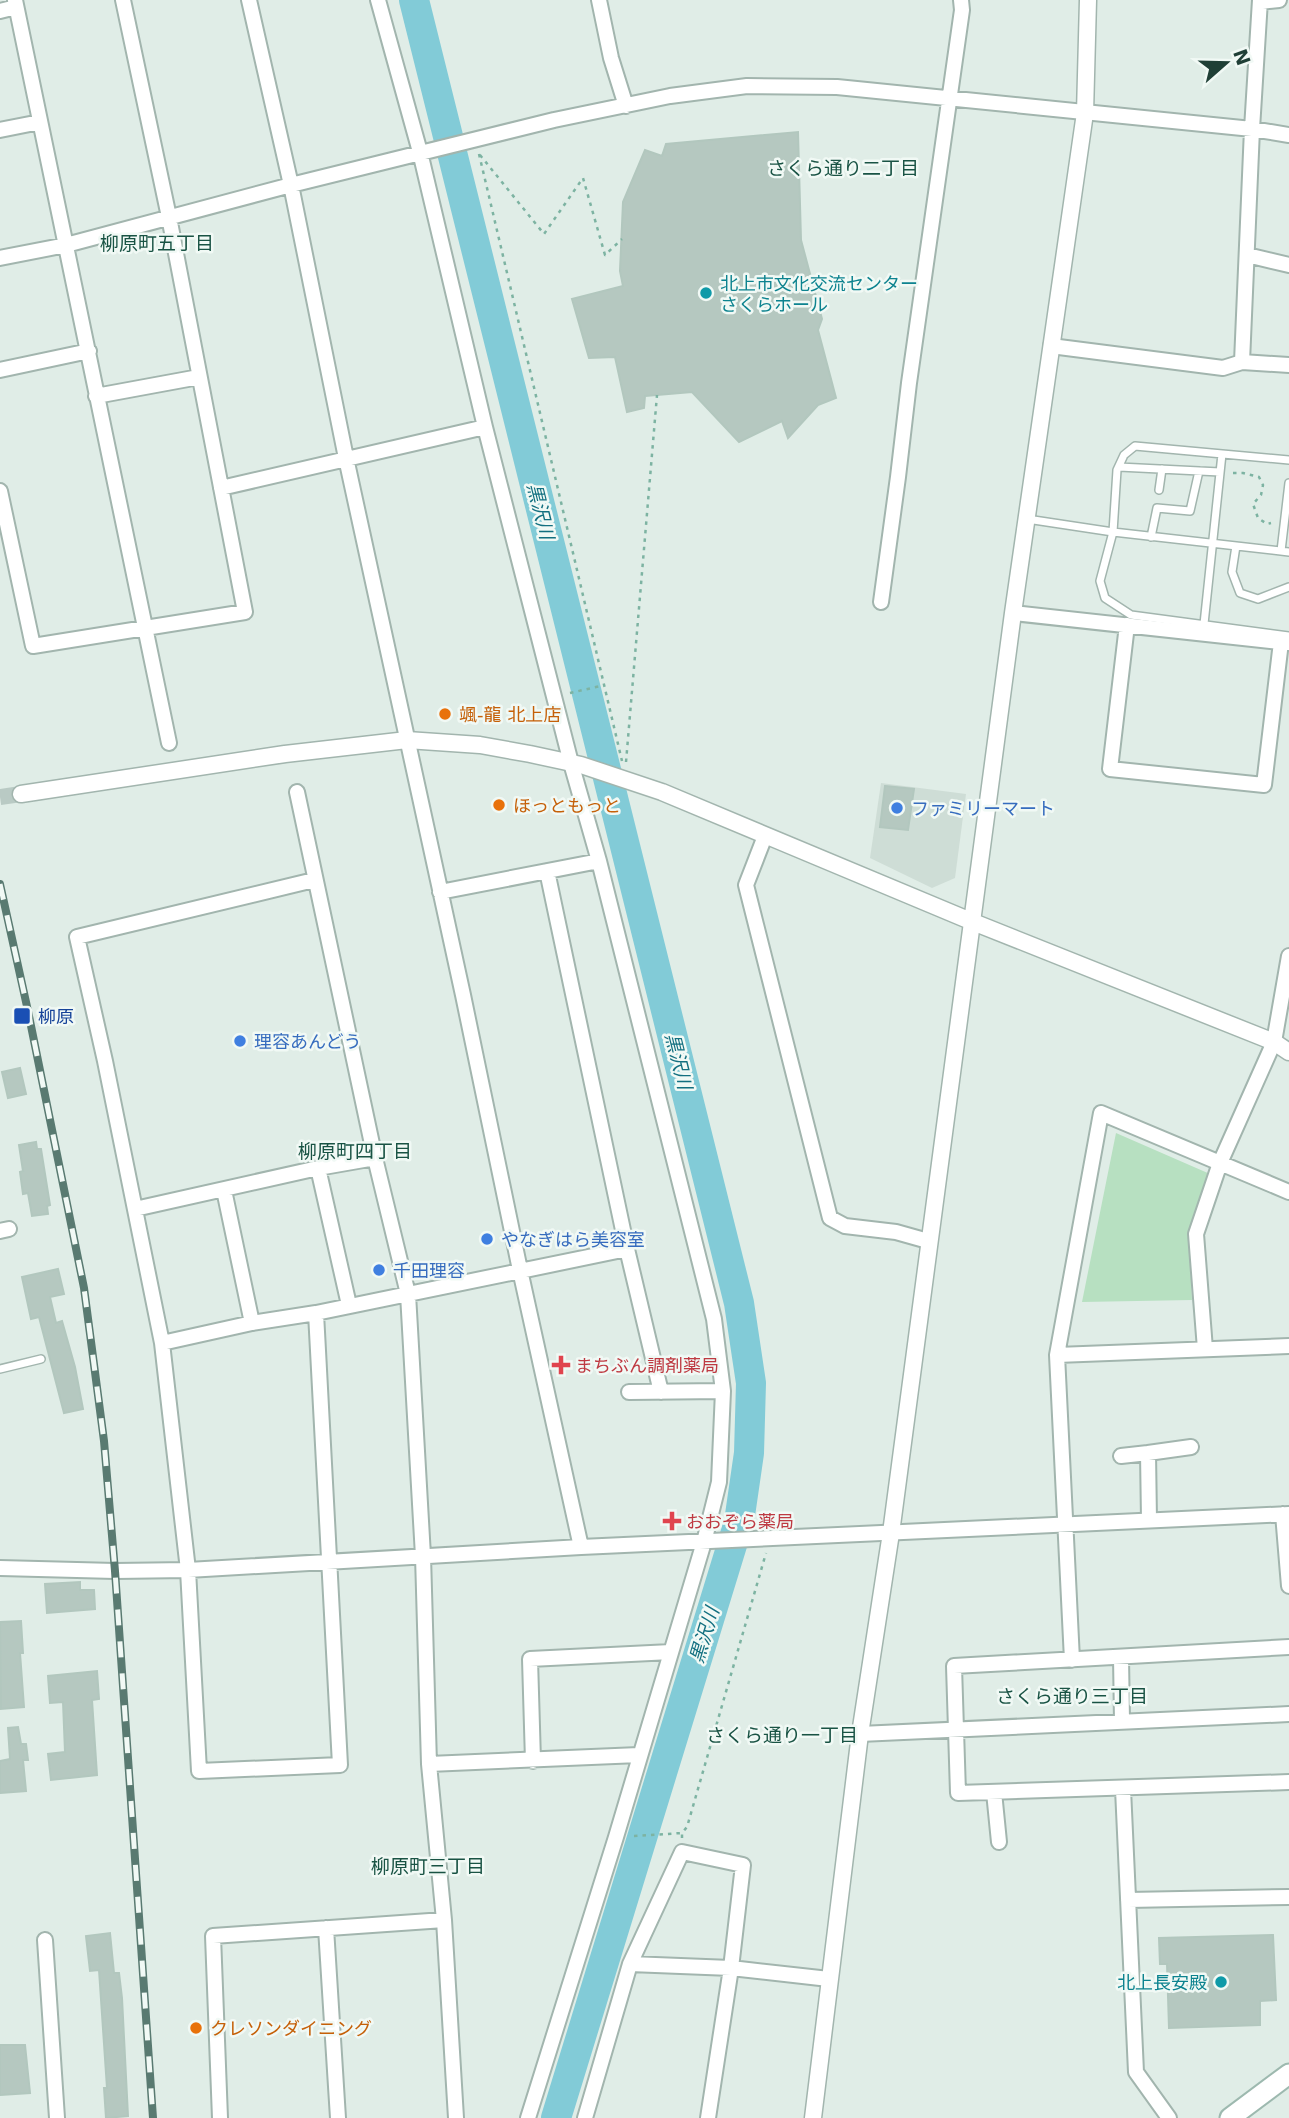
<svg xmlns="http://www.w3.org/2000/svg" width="1289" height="2118" font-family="'DejaVu Sans','Noto Sans JP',sans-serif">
  <rect width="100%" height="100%" fill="#e0ede7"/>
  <!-- built -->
  <path fill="#ceddd6" d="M881,783L966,794L955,878L932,888L870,858Z"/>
  <!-- green -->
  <path fill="#b7e0c1" d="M1116,1133L1210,1174L1189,1233L1192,1300L1082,1302Z"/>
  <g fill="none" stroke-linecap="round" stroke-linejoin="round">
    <!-- river -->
    <path stroke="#82cbd7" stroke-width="30" d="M414,0L739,1303L751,1383L749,1453L739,1522L556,2118"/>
  </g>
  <!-- building -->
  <path fill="#b5c8c0" stroke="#b2c7be" stroke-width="2" d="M798,132L801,240L822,319L818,330L836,398L818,405L788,438L782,421L739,442L692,392L645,396L644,408L627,412L615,357L589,358L572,299L623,286L620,271L623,202L645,150L662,156L666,144Z
    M885,786L914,789L908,830L880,827Z
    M20,1068L26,1094L8,1098L2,1072Z
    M36,1142L37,1149H41L50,1205L47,1206L48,1214L32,1216L28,1193L23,1194L20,1172L23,1171L19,1145Z
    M58,1269L64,1294L50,1297L56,1323L62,1321L75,1367L83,1409L64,1413L39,1317L31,1319L22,1277Z
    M80,1582V1590H94L95,1609L47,1613L45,1584Z
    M21,1621L23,1653H20L24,1707L1,1709L0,1622Z
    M97,1671L99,1699L92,1700L97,1775L51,1780L48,1754L65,1752L63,1702L50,1703L48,1676Z
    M18,1727L21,1744H26L28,1760H23L26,1791L0,1793V1761L10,1759L8,1728Z
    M110,1933L114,1973H119L122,1998L128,2116L106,2118L104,2088H107L99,1970L90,1971L86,1936Z
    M1273,1935L1276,2000L1260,2001V2025L1169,2028L1167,1964H1160L1159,1938Z
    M0,2045H25L30,2093L0,2095Z"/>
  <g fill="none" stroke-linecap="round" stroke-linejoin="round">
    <!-- tertiary-tunnel -->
    <path stroke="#b9cac4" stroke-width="16" stroke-dasharray="16 8" stroke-linecap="butt" d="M0,797L21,794"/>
    <defs>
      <path id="service" d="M1289,460L1135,446L1124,455L1117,470L1113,532L1100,581L1105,598L1131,615L1289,636
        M1119,467L1220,472
        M1159,490L1162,469
        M1027,519L1113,532L1289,552
        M1151,537L1157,508L1190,511L1199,471
        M1236,546L1232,572L1240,593L1258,599L1289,587
        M1281,551L1289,483
        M1204,624L1222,454
        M0,1369L41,1359"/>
      <path id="minor" d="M15,0L169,743
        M249,0L291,185L346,458L463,995L520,1270L581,1547
        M378,0L420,152L485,427L571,763L599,861L714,1319L723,1391L719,1482L704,1542L616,1837L528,2118
        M599,0L611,58L626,106
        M1260,2L1279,0
        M0,11L16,7
        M0,130L40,122
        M1247,255L1289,265
        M0,258L66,245L291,185L554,120L670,96L747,86L837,87L1252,129L1289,135
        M1051,346L1223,368L1242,362L1252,129L1260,0
        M1242,362L1289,365
        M0,370L89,351
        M96,396L199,377
        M221,488L485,427
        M0,491L33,646L245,612L169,217L123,0
        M881,602L898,477L909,383L962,10L961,0
        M1013,613L1288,643
        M1127,625L1110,769L1264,785L1281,642
        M297,792L375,1158L408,1294L423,1556L429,1764L444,1920L456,2118
        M765,836L746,885L830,1218L845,1226L896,1232L928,1241
        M547,871L627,1249L661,1392
        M314,880L77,937L105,1061L162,1343L188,1570L199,1771L340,1765L316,1313
        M440,892L599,861
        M318,1168L349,1305
        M224,1190L252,1323
        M135,1209L318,1168L375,1158
        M0,1231L9,1229
        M162,1343L252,1323L316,1313L627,1249
        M1205,1349L1196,1234L1220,1163L1274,1042L1289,956
        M1057,1355L1289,1346
        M629,1392L723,1391
        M1121,1456L1148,1453
        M1283,1514L1289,1586
        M1149,1520L1148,1453L1191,1447
        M0,1568L115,1571L188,1570L581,1547L1289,1514
        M1289,1647L954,1666L958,1793L1289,1782
        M1121,1657L1122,1721
        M1072,1660L1057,1355L1101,1113L1289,1192
        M860,1734L1289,1714
        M533,1761L530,1659L671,1652
        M429,1764L639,1755
        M1123,1789L1136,2072L1169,2118
        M994,1792L999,1842
        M1128,1900L1289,1897
        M326,1928L338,2118
        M45,1940L57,2118
        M630,1964L731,1968L829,1979
        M220,2118L213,1936L444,1920
        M585,2118L630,1964L682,1852L743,1865L731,1968L708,2118"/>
      <path id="tertiary" d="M21,794L285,754L407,740L480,745L530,754L581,765L662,792L973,922L1274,1042L1289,1052
        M813,2118L860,1734L891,1533L1013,613L1085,113L1088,0"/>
      <path id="secondary" d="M1230,2118L1289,2074"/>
    </defs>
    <!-- service casing -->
    <use href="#service" stroke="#a2b5ae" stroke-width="10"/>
    <!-- minor casing -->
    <use href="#minor" stroke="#a2b5ae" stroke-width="18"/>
    <!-- tertiary casing -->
    <use href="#tertiary" stroke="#a2b5ae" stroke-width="19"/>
    <!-- secondary casing -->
    <use href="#secondary" stroke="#9db9af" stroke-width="23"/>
    <!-- path -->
    <path stroke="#7db3a2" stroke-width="2.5" stroke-dasharray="3.5 5" stroke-linecap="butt" d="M479,154L622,761
      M480,155L544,234L583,178L605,255L622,239
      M1233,473H1243L1259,477L1263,485L1261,495L1253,504L1258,518L1267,524L1271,523
      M570,693L605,685
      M626,762L657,395
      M634,1836L682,1833
      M682,1838V1833L687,1827L766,1553"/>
    <!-- service -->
    <use href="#service" stroke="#fff" stroke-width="7"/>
    <!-- minor -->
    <use href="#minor" stroke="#fff" stroke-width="14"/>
    <!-- tertiary -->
    <use href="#tertiary" stroke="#fff" stroke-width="16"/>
    <!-- secondary -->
    <use href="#secondary" stroke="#fff" stroke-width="19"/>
    <defs>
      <path id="rail" d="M0,884L28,1011L84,1288L104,1441L115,1571L153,2118"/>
    </defs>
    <!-- rail casing -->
    <use href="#rail" stroke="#597a71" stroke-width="8"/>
    <!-- rail -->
    <use href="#rail" stroke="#f1f9f5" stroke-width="5" stroke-dasharray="16" stroke-linecap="butt"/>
  </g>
  <!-- markers -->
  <g fill="#0f9aa8" stroke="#f1f9f5" stroke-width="2.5">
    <circle cx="706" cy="293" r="7"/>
    <circle cx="1221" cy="1982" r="7"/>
  </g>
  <g fill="#e8710a" stroke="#f1f9f5" stroke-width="2.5">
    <circle cx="445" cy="714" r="7"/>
    <circle cx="499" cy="805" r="7"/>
    <circle cx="196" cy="2028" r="7"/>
  </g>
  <g fill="#3f7fe0" stroke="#f1f9f5" stroke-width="2.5">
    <circle cx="897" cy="808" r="7"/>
    <circle cx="240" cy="1041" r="7"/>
    <circle cx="487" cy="1239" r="7"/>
    <circle cx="379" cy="1270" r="7"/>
  </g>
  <rect fill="#1a4fb4" stroke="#f1f9f5" stroke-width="2.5" x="13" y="1007" width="18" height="18" rx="3.5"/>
  <g fill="#e0444e" stroke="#f1f9f5" stroke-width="2.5">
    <path d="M557.5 1354.5h7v7h7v7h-7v7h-7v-7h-7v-7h7z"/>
    <path d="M668.5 1510.5h7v7h7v7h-7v7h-7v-7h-7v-7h7z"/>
  </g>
  <g text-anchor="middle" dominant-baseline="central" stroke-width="5" stroke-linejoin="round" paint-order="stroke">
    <!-- culture labels -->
    <g font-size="18" fill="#0d838f" stroke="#f1f9f5" text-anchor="start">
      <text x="720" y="283">北上市文化交流センター<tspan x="720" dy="21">さくらホール</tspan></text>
      <text x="1207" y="1982" text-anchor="end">北上長安殿</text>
    </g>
    <!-- food labels -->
    <g font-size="18" fill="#c56008" stroke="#f1f9f5" text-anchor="start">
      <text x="459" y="714">颯-龍 北上店</text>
      <text x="513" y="805">ほっともっと</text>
      <text x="210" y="2028">クレソンダイニング</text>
    </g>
    <!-- shop labels -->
    <g font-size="18" fill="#366cbe" stroke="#f1f9f5" text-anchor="start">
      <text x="911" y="808">ファミリーマート</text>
      <text x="254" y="1041">理容あんどう</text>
      <text x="501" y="1239">やなぎはら美容室</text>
      <text x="393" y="1270">千田理容</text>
    </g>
    <!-- transit labels -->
    <g font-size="18" fill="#164399" stroke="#f1f9f5" text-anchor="start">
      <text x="38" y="1016">柳原</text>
    </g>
    <!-- health labels -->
    <g font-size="18" fill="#be3a42" stroke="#f1f9f5" text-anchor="start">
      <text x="575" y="1365">まちぶん調剤薬局</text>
      <text x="686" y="1521">おおぞら薬局</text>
    </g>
    <!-- neighbourhood labels -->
    <g font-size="19" fill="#195344" stroke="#f1f9f5">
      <text x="843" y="168">さくら通り二丁目</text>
      <text x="157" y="243">柳原町五丁目</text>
      <text x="355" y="1151">柳原町四丁目</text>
      <text x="1072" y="1696">さくら通り三丁目</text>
      <text x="782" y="1735">さくら通り一丁目</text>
      <text x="428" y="1866">柳原町三丁目</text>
    </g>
    <!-- water labels -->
    <g font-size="19" font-style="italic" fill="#137080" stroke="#f1f9f5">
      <text transform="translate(541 511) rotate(76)">黒沢川</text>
      <text transform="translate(679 1061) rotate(76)">黒沢川</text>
      <text transform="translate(704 1635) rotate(-73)">黒沢川</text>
    </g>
  </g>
  <!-- north arrow -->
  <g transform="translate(1226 63) rotate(70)" stroke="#f1f9f5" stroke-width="5" paint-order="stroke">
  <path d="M0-5L12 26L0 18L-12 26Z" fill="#1f3f36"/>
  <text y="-10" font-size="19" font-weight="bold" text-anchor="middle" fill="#1f3f36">N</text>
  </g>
</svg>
